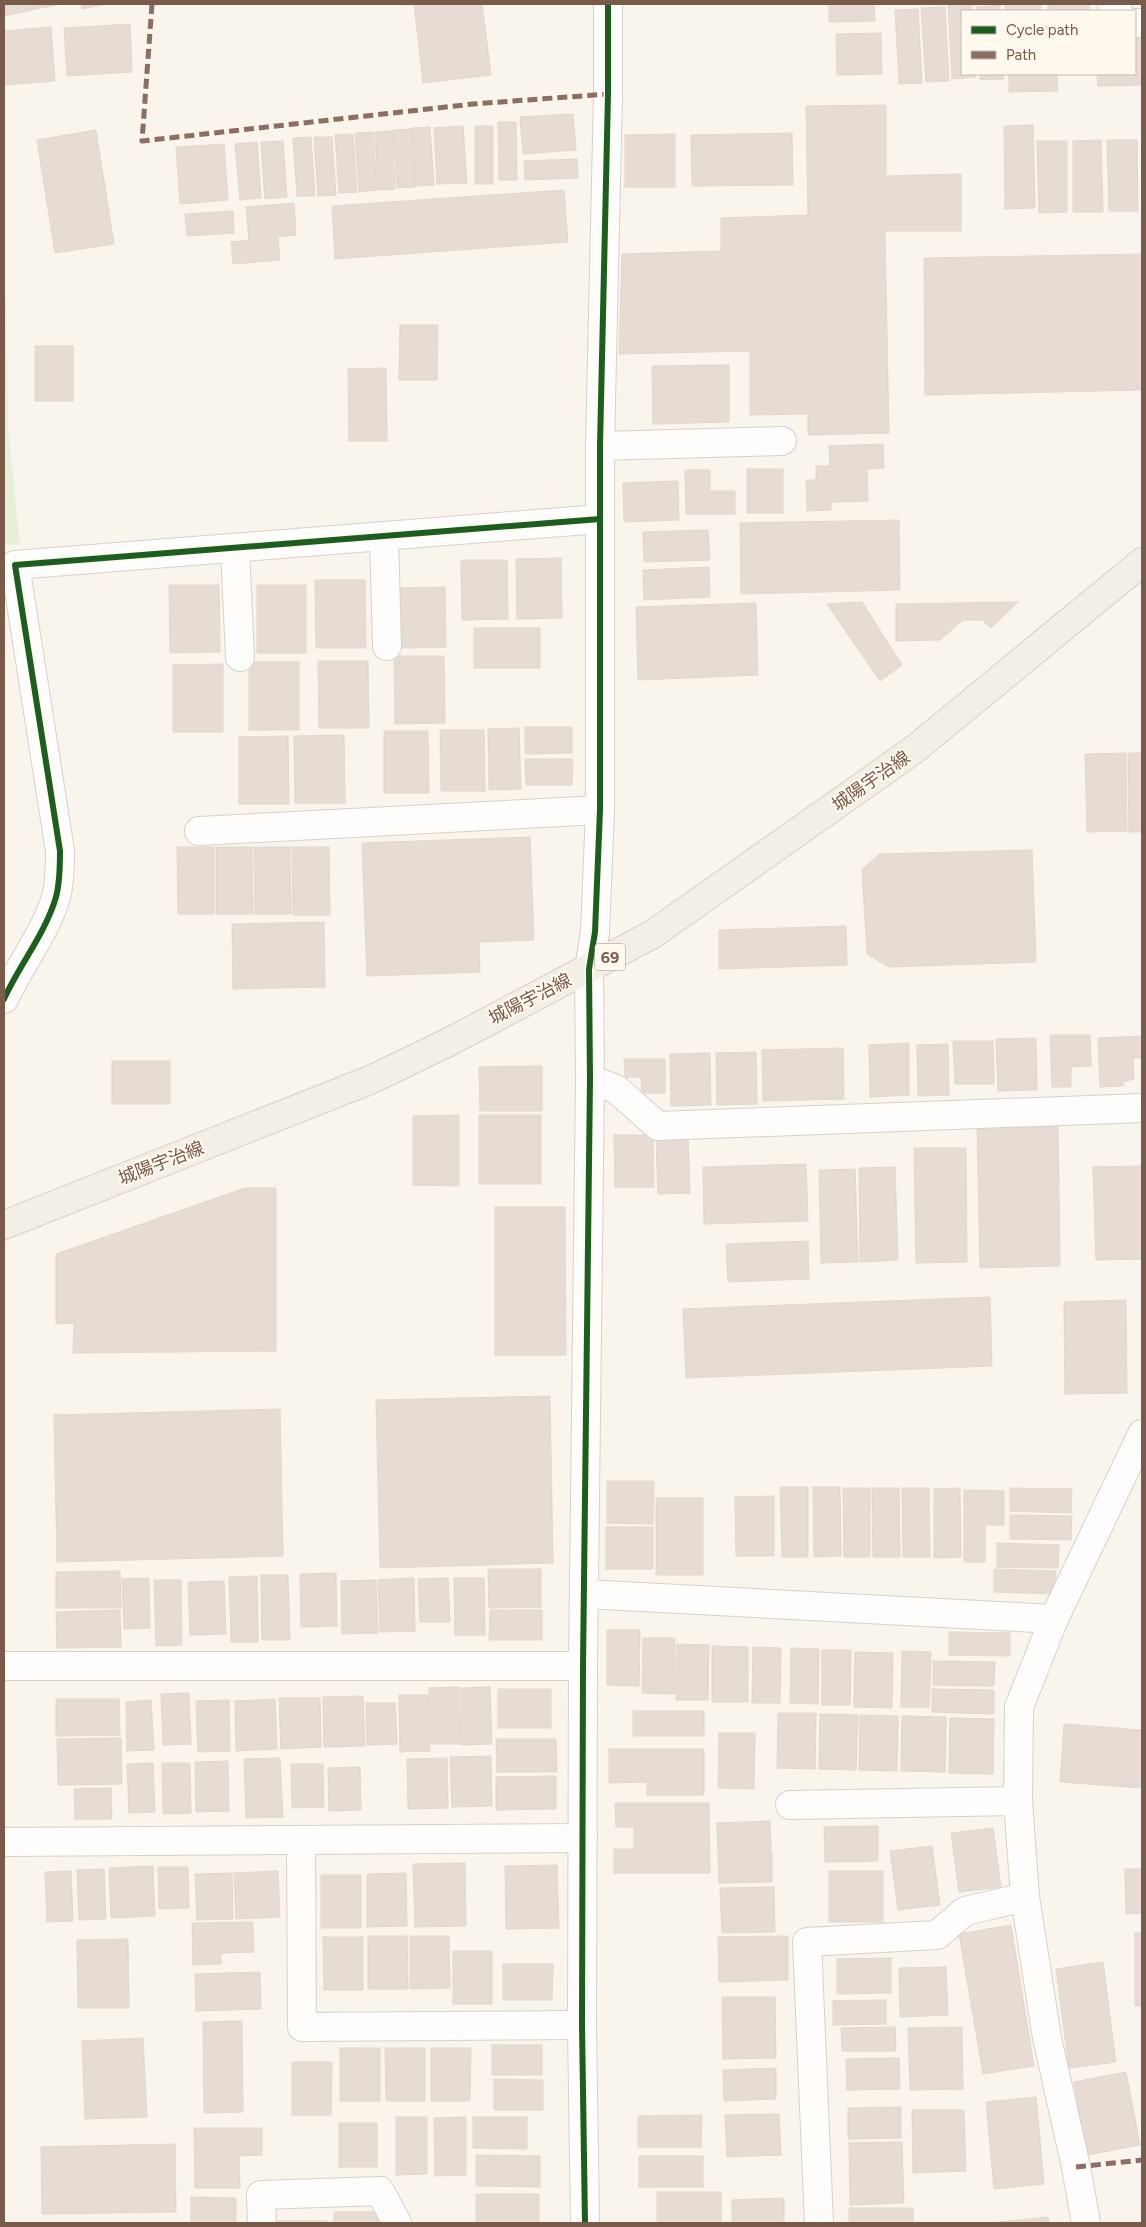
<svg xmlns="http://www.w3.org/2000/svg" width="1146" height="2227" viewBox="0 0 1146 2227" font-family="Figtree,'Noto Sans JP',sans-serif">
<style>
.green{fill:#e5f0d6}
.building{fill:#e6dcd3;stroke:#e2d7ce}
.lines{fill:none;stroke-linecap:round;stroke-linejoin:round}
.minor-casing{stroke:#d8d1ca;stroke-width:30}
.primary-casing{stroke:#dad0c9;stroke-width:30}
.minor{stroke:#fefdfc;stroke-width:28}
.primary{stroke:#f3eee6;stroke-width:28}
.quiet{stroke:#8d6e63;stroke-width:5;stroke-dasharray:10 5;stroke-linecap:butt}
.cycleway-casing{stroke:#fff9ef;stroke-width:9}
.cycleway{stroke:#1b5e20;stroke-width:6}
.labels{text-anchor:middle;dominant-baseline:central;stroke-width:4;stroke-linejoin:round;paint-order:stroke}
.shield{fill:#fff9ef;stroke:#a28a7b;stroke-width:1}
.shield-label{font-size:16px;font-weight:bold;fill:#7a5a49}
.street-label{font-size:18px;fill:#7a5a49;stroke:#fff9ef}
</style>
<rect width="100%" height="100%" fill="#f9f4ec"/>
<polygon class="green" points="4,293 6,300 8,427 20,545 4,544"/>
<g class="building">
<polygon points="4,4 60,4 4,16"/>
<polygon points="81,4 107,4 82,9"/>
<polygon points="414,4 482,4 491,75 423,83"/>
<polygon points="829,4 874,4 875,21 829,22"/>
<polygon points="948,4 972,4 972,11 962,11 962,74 975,74 976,77 952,79"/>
<rect x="1005" y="4" width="36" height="7"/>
<rect x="1048" y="4" width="41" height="7"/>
<polygon points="1000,5 1000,11 977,11 976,7"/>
<polygon points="945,7 949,81 926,82 921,8"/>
<polygon points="918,9 922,83 899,84 895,10"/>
<polygon points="130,24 132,72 67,76 64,28"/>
<polygon points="51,27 55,81 4,85 4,31"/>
<polygon points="881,33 882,74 837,75 836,34"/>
<polygon points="1135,38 1142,38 1142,85 1098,86 1097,74 1135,74"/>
<polygon points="980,74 1003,74 1004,79 980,80"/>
<polygon points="1009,74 1057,74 1058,91 1009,92"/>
<polygon points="886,105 886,176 961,174 961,231 885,231 889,433 808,435 808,414 750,415 750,351 619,354 622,254 721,251 721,218 808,215 806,106"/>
<polygon points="573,114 576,150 523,154 520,117"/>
<polygon points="498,122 516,122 517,180 499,180"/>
<polygon points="1033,125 1035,208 1005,209 1004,126"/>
<polygon points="463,126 467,183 437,184 434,128"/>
<rect x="475" y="126" width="18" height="58"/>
<polygon points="430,127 434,185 416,186 412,128"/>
<polygon points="412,129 415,187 397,188 393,130"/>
<polygon points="96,130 114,244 55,253 37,140"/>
<polygon points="392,131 395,189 378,190 375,132"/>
<polygon points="373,132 377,190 359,192 355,133"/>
<polygon points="792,133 793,185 692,186 691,135"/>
<polygon points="353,134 357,192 339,193 335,135"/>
<polygon points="675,134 675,187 625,187 625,135"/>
<polygon points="311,137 315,196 297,196 293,138"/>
<polygon points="314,137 332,137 336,195 318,196"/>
<polygon points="1101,140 1103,212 1073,212 1073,141"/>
<polygon points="1107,140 1137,140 1138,211 1109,211"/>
<polygon points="283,141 287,197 265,199 261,142"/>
<polygon points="1037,141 1067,141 1067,212 1039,213"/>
<polygon points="257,142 261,198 240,200 235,144"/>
<polygon points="224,144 228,200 180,204 176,147"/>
<polygon points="577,159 578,178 525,180 524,161"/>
<polygon points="564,190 568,242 335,259 332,206"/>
<polygon points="294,203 296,235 278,237 280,260 233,264 231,242 249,240 246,207"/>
<polygon points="233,211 234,233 187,236 185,214"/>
<polygon points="1142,254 1142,390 925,395 924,258"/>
<polygon points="400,325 438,325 437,380 399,380"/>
<rect x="35" y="346" width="38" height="55"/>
<polygon points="729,365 729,422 653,424 652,366"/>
<polygon points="386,368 387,441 349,441 348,369"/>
<polygon points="883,444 884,468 867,469 868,501 831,502 831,510 807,511 806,480 816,480 816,466 830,466 829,446"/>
<rect x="747" y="469" width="36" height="44"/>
<polygon points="685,470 710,470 710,491 735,491 735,514 686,514"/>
<polygon points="678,481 679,520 624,522 623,483"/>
<polygon points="899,520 900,590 741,594 740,523"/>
<polygon points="708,530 710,560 644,562 643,532"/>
<polygon points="561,558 562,618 517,619 516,559"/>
<polygon points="461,560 507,560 508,619 462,620"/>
<polygon points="709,567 710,597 644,600 643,570"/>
<polygon points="315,580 365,580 366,648 316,648"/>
<polygon points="169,585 219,585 220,652 170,653"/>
<rect x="257" y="585" width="49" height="68"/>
<polygon points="445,587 446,647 401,648 400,588"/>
<polygon points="862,602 902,665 880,681 827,604"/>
<polygon points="1018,602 991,628 982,620 963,620 940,640 896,641 896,604"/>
<polygon points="756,603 758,675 638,680 636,607"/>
<rect x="474" y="628" width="66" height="40"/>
<polygon points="394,656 444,656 445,723 395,724"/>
<polygon points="318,661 368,661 369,728 319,728"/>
<rect x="249" y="662" width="50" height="68"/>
<polygon points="223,664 223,732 173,732 173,665"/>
<polygon points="525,727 572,727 572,753 525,754"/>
<polygon points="519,728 521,789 489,790 488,729"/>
<polygon points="440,730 484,730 485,791 441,791"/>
<polygon points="384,731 428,731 429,793 384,793"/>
<polygon points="344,735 345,803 295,803 294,736"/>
<polygon points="288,736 289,804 239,804 239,737"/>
<polygon points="1126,753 1127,831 1087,832 1085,754"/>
<polygon points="1128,753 1142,753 1142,832 1129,832"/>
<polygon points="525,759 573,759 572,785 526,785"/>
<polygon points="530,837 534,940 479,942 480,972 367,976 362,843"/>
<polygon points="177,847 214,847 214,914 178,914"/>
<polygon points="216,847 252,847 253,914 216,914"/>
<polygon points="254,847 290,847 291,914 255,914"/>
<polygon points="292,847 329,847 330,915 293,915"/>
<polygon points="1032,850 1036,962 889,967 867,954 862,869 880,854"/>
<polygon points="324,922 325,987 233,989 232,924"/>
<polygon points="846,926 847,965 719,969 719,930"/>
<polygon points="1050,1035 1090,1035 1091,1066 1071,1067 1071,1087 1052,1087"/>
<polygon points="1142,1036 1142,1058 1133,1058 1134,1079 1123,1082 1123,1086 1100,1087 1098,1038"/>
<polygon points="1036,1038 1037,1090 998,1091 996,1039"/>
<polygon points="953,1041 993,1041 994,1084 955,1084"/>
<polygon points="909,1043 909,1095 870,1097 869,1045"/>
<polygon points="948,1044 949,1095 918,1096 917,1045"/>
<polygon points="843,1048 844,1099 763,1101 762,1050"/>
<polygon points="756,1052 757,1104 717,1105 716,1053"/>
<polygon points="710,1053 711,1105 671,1106 670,1054"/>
<polygon points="624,1059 665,1059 665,1093 642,1093 641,1077 625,1077"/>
<rect x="112" y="1061" width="58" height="43"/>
<polygon points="542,1066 542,1111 480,1111 479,1067"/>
<polygon points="459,1115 459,1186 413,1185 413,1116"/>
<rect x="479" y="1115" width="62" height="69"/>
<polygon points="1058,1123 1060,1266 980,1268 977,1125"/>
<polygon points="614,1135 653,1135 654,1187 615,1187"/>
<polygon points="688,1136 690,1193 658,1194 656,1137"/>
<polygon points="914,1148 966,1148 967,1262 916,1263"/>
<polygon points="806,1164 808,1221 704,1224 703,1167"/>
<polygon points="1142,1166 1142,1259 1096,1260 1093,1167"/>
<polygon points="895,1167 898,1260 860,1262 859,1168"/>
<polygon points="855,1169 858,1262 821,1263 819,1170"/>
<polygon points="245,1188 276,1188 276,1351 73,1353 74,1323 56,1324 56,1254"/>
<polygon points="495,1207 565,1207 566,1355 495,1355"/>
<polygon points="808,1241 809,1279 728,1282 726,1244"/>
<polygon points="990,1297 992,1366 686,1378 683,1309"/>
<polygon points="1126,1300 1127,1393 1065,1394 1064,1302"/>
<polygon points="550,1396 553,1563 380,1568 376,1400"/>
<polygon points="280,1409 283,1556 57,1562 54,1415"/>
<polygon points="607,1481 654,1481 653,1524 607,1523"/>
<polygon points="780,1487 808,1487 808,1557 782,1557"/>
<polygon points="813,1487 840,1487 841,1556 814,1557"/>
<polygon points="843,1488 870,1488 870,1557 844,1557"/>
<polygon points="872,1488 899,1488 900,1557 873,1557"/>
<polygon points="902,1488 929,1488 930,1557 903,1557"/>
<polygon points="960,1488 961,1557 934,1558 934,1489"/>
<polygon points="1010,1488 1072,1489 1071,1513 1010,1511"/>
<polygon points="964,1490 1004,1491 1004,1525 985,1525 985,1562 964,1562"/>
<polygon points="774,1496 774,1556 736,1556 735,1497"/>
<rect x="656" y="1498" width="47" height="77"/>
<polygon points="1010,1515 1072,1516 1071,1540 1010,1539"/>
<rect x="606" y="1527" width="47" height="42"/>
<polygon points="997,1543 1059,1545 1058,1568 997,1567"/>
<polygon points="488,1569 541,1569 541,1607 489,1608"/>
<polygon points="994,1569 1056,1571 1055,1594 994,1592"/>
<polygon points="120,1571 121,1608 56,1608 56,1572"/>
<polygon points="336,1573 337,1626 301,1627 300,1574"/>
<polygon points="261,1575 288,1575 290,1640 262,1640"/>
<polygon points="257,1576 258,1642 231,1642 229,1577"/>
<polygon points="149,1578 150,1628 124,1629 122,1579"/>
<polygon points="414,1578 415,1631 380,1632 378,1580"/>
<polygon points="448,1578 450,1622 420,1622 418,1579"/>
<polygon points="454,1578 484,1578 485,1635 455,1635"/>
<polygon points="154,1580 181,1580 182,1645 156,1646"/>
<polygon points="376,1580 378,1633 342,1634 341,1581"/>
<polygon points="224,1581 226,1634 190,1635 188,1582"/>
<polygon points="120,1610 121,1647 57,1648 56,1612"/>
<polygon points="490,1610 542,1610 542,1640 489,1640"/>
<polygon points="607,1630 640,1630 639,1686 607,1685"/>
<polygon points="949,1632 1010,1633 1010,1656 949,1655"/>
<polygon points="643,1638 675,1638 675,1694 642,1693"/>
<polygon points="677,1644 709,1645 708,1700 676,1700"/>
<polygon points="712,1646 748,1647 748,1702 712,1702"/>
<polygon points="753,1647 781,1648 780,1703 752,1703"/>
<polygon points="791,1648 819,1649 818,1704 790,1703"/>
<polygon points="822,1650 851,1650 850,1705 822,1705"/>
<polygon points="902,1651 931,1652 929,1707 901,1707"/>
<polygon points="855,1652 893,1653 892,1708 854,1707"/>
<polygon points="933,1661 995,1662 994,1686 933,1685"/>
<polygon points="459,1687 461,1744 431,1744 429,1688"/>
<polygon points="490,1687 492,1744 462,1745 461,1688"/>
<rect x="498" y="1689" width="53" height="39"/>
<polygon points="932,1689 994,1690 994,1714 932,1712"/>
<polygon points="189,1693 191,1744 163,1745 161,1694"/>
<polygon points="399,1695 428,1695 430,1751 400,1752"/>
<polygon points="363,1696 365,1746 324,1747 323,1697"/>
<polygon points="279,1698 320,1698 321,1747 281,1749"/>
<polygon points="56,1699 119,1699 120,1735 56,1736"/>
<polygon points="275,1699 277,1749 236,1751 235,1701"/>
<polygon points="151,1700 154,1750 127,1751 126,1702"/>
<polygon points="229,1700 230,1751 198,1752 196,1701"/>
<polygon points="366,1703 395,1703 397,1744 367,1745"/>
<rect x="633" y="1711" width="71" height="25"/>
<polygon points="778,1713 816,1713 815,1769 777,1768"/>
<polygon points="820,1714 858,1715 856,1770 819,1769"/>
<polygon points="860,1715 898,1716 897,1771 859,1770"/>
<polygon points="902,1716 946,1717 945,1772 901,1771"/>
<polygon points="950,1718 994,1719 993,1774 949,1773"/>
<polygon points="1064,1724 1142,1730 1142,1788 1060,1782"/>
<polygon points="719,1733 755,1733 754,1789 718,1788"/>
<polygon points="121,1738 122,1784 58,1785 57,1739"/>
<polygon points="496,1739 556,1739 557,1772 497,1772"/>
<polygon points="609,1749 704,1749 704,1795 647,1795 647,1782 609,1783"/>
<polygon points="491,1756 492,1806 452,1807 450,1757"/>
<polygon points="280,1758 283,1817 246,1818 244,1759"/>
<polygon points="447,1758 448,1808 408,1809 407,1759"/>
<polygon points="228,1761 229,1811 196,1812 195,1762"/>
<polygon points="153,1763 155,1812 129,1813 127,1764"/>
<polygon points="162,1763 190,1763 191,1813 163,1814"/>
<polygon points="291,1764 323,1764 324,1807 292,1808"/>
<polygon points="360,1767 361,1810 329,1811 328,1768"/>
<polygon points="556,1776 556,1809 496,1810 496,1777"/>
<polygon points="111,1788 112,1819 75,1819 74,1789"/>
<polygon points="615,1803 709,1803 710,1873 614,1873 614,1849 634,1849 634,1827 616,1827"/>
<polygon points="770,1821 771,1851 718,1853 717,1823"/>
<polygon points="878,1826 878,1861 825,1862 824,1827"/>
<polygon points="993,1828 1001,1887 959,1892 951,1833"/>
<polygon points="932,1846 940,1905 898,1910 890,1851"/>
<polygon points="772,1852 772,1882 719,1883 718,1854"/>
<polygon points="465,1863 466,1926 415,1927 413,1864"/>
<polygon points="557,1865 559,1928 506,1929 505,1866"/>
<polygon points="153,1866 155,1916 111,1918 109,1868"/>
<polygon points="158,1867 188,1867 189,1908 159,1909"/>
<polygon points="104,1869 106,1919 79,1920 77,1870"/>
<polygon points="1125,1869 1142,1869 1142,1913 1126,1914"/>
<polygon points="71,1871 73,1921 47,1922 45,1872"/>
<polygon points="278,1871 280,1917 236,1919 234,1873"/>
<rect x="829" y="1871" width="54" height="51"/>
<polygon points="232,1873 233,1919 197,1920 195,1874"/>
<polygon points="406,1873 407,1926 367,1927 367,1874"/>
<rect x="321" y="1875" width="40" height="53"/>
<polygon points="774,1887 775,1932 722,1933 720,1888"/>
<polygon points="253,1922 254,1952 221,1953 221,1964 193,1965 192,1923"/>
<polygon points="1011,1925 1034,2066 983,2074 959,1934"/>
<rect x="1135" y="1933" width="7" height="73"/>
<polygon points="368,1936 407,1936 408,1989 368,1989"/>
<polygon points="410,1936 449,1936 450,1988 410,1989"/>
<polygon points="788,1936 788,1980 719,1982 718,1937"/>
<polygon points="323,1937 363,1937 363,1990 324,1990"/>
<polygon points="128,1939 129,2008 78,2008 77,1940"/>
<rect x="453" y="1951" width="39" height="53"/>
<polygon points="891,1958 891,1993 837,1994 837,1959"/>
<polygon points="1103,1962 1116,2062 1069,2068 1056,1969"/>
<polygon points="503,1964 553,1964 552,2000 503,2000"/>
<polygon points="946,1967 948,2015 900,2017 899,1968"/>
<polygon points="260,1972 261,2009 196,2011 195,1974"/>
<polygon points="722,1997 775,1997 776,2058 723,2059"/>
<polygon points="886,2000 886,2024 833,2025 833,2001"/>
<polygon points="242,2021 243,2112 204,2113 203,2022"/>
<polygon points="895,2027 896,2051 842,2051 841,2028"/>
<polygon points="962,2027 963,2089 910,2090 908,2028"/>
<polygon points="143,2038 147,2117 85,2119 82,2041"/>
<rect x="492" y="2045" width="50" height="30"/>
<rect x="340" y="2048" width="40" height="53"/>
<polygon points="385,2048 425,2048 425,2101 386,2101"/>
<polygon points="431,2048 471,2048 470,2101 431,2101"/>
<polygon points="899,2058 900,2089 847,2090 846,2059"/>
<polygon points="292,2062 332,2062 331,2115 292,2115"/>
<polygon points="776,2068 776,2099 724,2101 723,2070"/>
<polygon points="1126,2072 1140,2145 1087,2155 1074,2082"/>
<polygon points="494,2079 543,2080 543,2110 494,2110"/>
<polygon points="1036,2097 1044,2184 994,2189 986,2102"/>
<polygon points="901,2107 901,2138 848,2139 848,2108"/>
<polygon points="912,2110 964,2110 966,2171 913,2173"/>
<polygon points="779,2114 781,2155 727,2157 725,2115"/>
<polygon points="702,2115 701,2147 638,2147 638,2116"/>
<polygon points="396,2117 427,2117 427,2174 396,2175"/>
<polygon points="466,2117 466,2175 435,2176 434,2118"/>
<polygon points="473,2117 527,2117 527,2149 473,2148"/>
<rect x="339" y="2123" width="38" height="44"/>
<polygon points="194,2128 262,2128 262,2155 239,2156 240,2188 195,2188"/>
<polygon points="902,2142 904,2203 850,2205 849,2143"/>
<polygon points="175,2144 176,2212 42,2214 41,2147"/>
<polygon points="476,2155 540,2156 540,2187 476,2186"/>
<rect x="639" y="2156" width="64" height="31"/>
<rect x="657" y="2192" width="64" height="31"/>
<rect x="476" y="2194" width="63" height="29"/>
<polygon points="191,2197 236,2198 236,2223 191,2223"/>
<polygon points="784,2198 784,2223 732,2223 732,2200"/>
<rect x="849" y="2208" width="64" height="15"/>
<rect x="334" y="2212" width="49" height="11"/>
<polygon points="1048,2217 1049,2223 998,2223 998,2222"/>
<rect x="277" y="2221" width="50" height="2"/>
</g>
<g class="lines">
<defs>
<g id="minor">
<polyline points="1112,4 1118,11"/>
<polyline points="1135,23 1142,23"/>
<polyline points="600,446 782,441"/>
<polyline points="384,536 387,646"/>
<polyline points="235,549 240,657"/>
<polyline points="199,831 600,810"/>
<path d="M4,999C19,966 46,932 56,897C60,882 60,866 60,851L15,565L600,519"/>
<polyline points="590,1079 616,1089 658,1126 1142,1108"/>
<polyline points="585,1594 1054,1619"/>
<polyline points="4,1666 583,1666"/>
<polyline points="790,1805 1018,1801"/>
<polyline points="301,1840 302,2027 582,2025"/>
<polyline points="4,1842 583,1838"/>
<polyline points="262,2223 261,2195 380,2191 397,2223"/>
<polyline points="585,2223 582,2025 583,1666 590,1079 589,969 595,932 600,810 600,446 608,94 608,4"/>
<polyline points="819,2223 807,1942 937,1935 965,1911 1025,1897"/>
<polyline points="1086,2223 1076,2167 1047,2038 1025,1897 1018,1801 1019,1707 1054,1619 1142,1434"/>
</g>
<polyline id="primary" points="4,1225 370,1080 447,1043 653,934 915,749 1142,562"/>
</defs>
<use href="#minor" class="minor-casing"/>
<use href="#primary" class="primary-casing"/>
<use href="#minor" class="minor"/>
<use href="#primary" class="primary"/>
<g class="quiet">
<polyline points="152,4 142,141 473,104 608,94"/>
<polyline points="1076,2167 1142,2160"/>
</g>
<defs>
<g id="cycleway">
<path d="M4,999C19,966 46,932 56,897C60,882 60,866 60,851L15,565L600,519"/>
<polyline points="585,2223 582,2025 583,1666 590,1079 589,969 595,932 600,810 600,446 608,94 608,4"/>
</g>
</defs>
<use href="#cycleway" class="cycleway-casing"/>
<use href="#cycleway" class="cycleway"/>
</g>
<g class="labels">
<rect class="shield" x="595" y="943.5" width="30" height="27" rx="4"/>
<g class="shield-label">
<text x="610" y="957">69</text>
</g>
<g class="street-label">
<text transform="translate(871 781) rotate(-35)">城陽宇治線</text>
<text transform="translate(530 999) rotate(-27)">城陽宇治線</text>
<text transform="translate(161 1163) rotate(-21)">城陽宇治線</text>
</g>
</g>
<rect width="1146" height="2227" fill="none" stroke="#7a5a49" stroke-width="10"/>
<rect x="961" y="10" width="175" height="65" fill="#fff9ef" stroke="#cab9ad"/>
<rect x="971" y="26" width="25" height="8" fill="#1b5e20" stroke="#cab9ad"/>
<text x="1006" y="35" font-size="15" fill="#7a5a49">Cycle path</text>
<rect x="971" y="51" width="25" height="8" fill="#8d6e63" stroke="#cab9ad"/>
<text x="1006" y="60" font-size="15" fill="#7a5a49">Path</text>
</svg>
